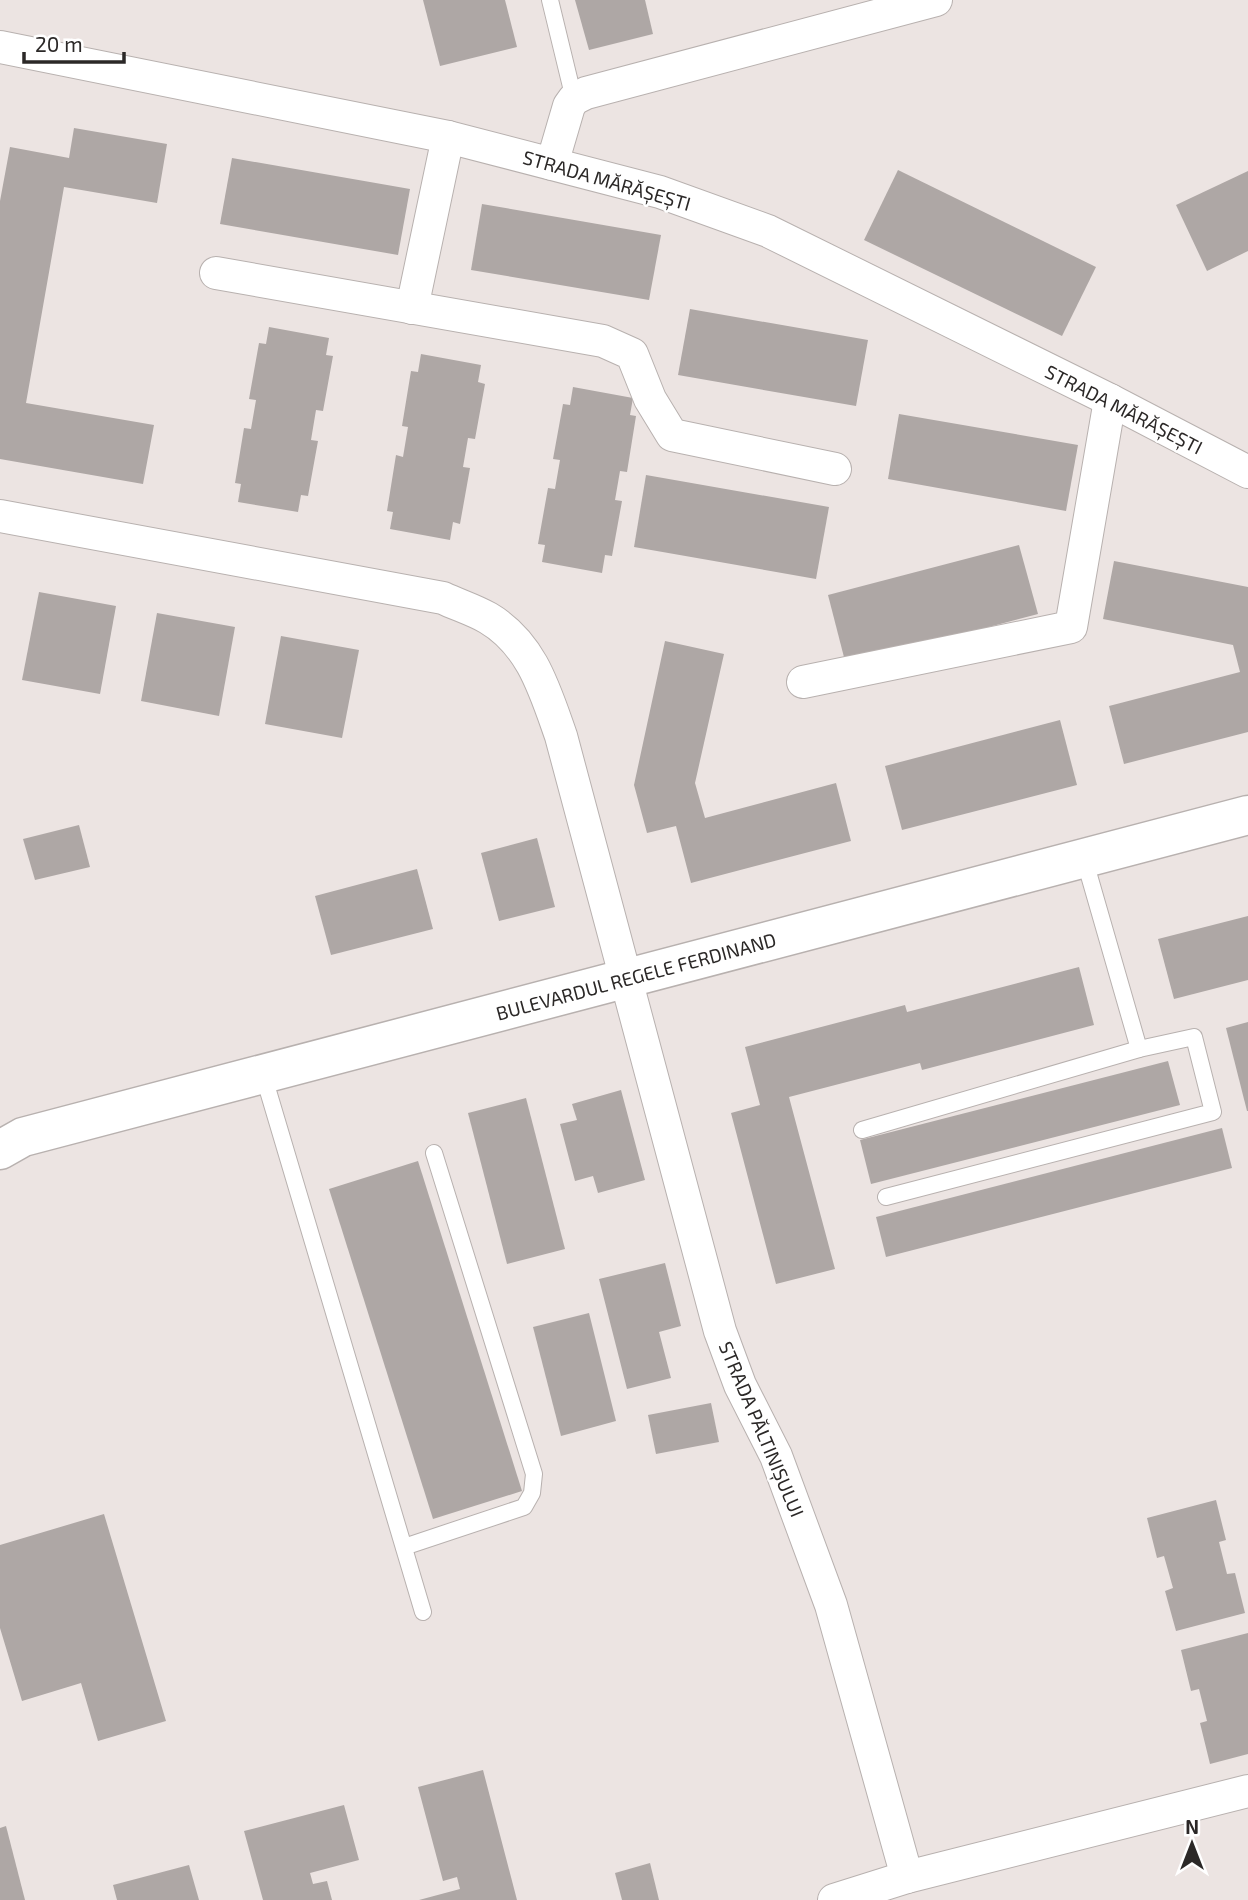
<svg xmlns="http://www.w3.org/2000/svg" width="1248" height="1900" viewBox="0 0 1248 1900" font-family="'Exo 2',sans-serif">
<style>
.building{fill:#aea7a5}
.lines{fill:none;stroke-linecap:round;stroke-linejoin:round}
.service-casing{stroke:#b8b1af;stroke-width:18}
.minor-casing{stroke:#b8b1af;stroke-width:34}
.primary-casing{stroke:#b8b1af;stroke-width:41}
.service{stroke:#fff;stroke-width:16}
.minor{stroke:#fff;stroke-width:32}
.primary{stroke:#fff;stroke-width:38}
.labels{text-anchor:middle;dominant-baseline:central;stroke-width:5;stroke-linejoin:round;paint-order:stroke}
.street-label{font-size:19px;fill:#2b2827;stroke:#fff}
</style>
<rect width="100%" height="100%" fill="#ece4e2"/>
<g class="building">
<polygon points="423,0 505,0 517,47 440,66"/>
<polygon points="575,0 645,0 653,34 589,50"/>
<polygon points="74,128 167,144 157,203 64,187 26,403 154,425 143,484 0,459 0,201 10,147 69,158"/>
<polygon points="232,158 410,189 398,255 220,224"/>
<polygon points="898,170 1096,267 1062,336 864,240"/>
<polygon points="1248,171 1248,251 1207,271 1176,205"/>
<polygon points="482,204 661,235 649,300 471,270"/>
<polygon points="690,309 868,340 856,406 678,375"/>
<polygon points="269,327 329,338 326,355 333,356 323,411 316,410 311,440 318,441 308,496 301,495 298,512 238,502 241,484 235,483 244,428 251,429 256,400 249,399 259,343 266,344"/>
<polygon points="421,354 481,365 478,382 485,384 475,439 468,438 463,467 470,468 460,524 453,522 450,540 390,529 393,512 387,511 396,455 403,457 408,427 402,426 411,371 418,372"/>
<polygon points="573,387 633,398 630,415 636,416 627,472 620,471 615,500 622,501 612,556 605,555 602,573 542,562 545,545 538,544 548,488 555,489 560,460 553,459 563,404 570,405"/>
<polygon points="899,414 1078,445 1066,511 888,479"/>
<polygon points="646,475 829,507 816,579 634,547"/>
<polygon points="1019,545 1038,614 846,665 828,595"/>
<polygon points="1114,561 1248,587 1248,732 1124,764 1109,706 1240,672 1233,645 1103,619"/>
<polygon points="39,592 116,606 100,694 22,680"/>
<polygon points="157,613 235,627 219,716 141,701"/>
<polygon points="281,636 359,650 342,738 265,724"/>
<polygon points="665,641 724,654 695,783 705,818 836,783 851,841 691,883 676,826 647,833 634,785"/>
<polygon points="1060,720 1077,785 902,830 885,766"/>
<polygon points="79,825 90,867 35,880 23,839"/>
<polygon points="537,838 555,907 499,921 481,853"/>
<polygon points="417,869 433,929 331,955 315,896"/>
<polygon points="1248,916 1248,980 1174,999 1158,939"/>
<polygon points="1079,967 1094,1025 922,1070 920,1063 789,1097 835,1269 776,1284 731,1113 760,1105 745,1047 905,1005 907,1012"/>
<polygon points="1248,1022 1248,1111 1247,1111 1226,1028"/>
<polygon points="1168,1061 1180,1105 871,1184 860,1140"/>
<polygon points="621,1090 645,1180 598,1193 593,1176 575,1181 560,1124 577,1120 572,1104"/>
<polygon points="526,1098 565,1249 507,1264 468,1113"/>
<polygon points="1222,1128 1232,1168 886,1257 876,1217"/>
<polygon points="418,1161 522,1491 433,1519 329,1189"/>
<polygon points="665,1263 681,1326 659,1332 671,1378 627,1389 599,1279"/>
<polygon points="589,1313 616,1421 561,1436 533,1327"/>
<polygon points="711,1403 719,1442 656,1454 648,1415"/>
<polygon points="1216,1500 1226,1540 1219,1542 1227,1574 1235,1573 1245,1613 1176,1631 1165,1591 1173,1588 1164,1556 1157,1558 1147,1518"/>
<polygon points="104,1514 166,1721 98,1741 81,1683 22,1701 0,1628 0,1545"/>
<polygon points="1248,1633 1248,1754 1210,1764 1200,1723 1207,1721 1199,1689 1191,1691 1181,1650"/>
<polygon points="483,1770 517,1900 419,1900 460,1889 457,1877 443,1881 418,1787"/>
<polygon points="344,1805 359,1860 310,1873 313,1884 327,1881 332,1900 263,1900 244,1831"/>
<polygon points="6,1826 25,1900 0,1900 0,1828"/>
<polygon points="650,1863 659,1900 622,1900 615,1873"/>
<polygon points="189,1865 199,1900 117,1900 113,1885"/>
</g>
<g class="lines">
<defs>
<g id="service">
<polyline points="550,0 574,99"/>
<polyline points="263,1074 423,1612"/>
<polyline points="862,1130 1139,1049"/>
<polyline points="886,1197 1213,1112 1194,1037 1139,1049 1084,858"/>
<polyline points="404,1547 524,1507 532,1493 534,1474 434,1153"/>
</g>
<g id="minor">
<polyline points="0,47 448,137 660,192 768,231 1110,400 1248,472"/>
<polyline points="552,164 569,106 574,99 586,93 936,0"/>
<polyline points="216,273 603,341 632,354 650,399 672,435 835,469"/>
<polyline points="412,308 448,137"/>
<path d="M0,516L443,598C458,605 474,610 488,618C532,644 545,691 561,736L720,1331L740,1385L776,1456L831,1605L907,1877"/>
<polyline points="803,682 1071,627 1110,400"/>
<polyline points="834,1900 907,1877 1248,1791"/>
</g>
<polyline id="primary" points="0,1150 23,1137 1248,815"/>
</defs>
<use href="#service" class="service-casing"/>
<use href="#minor" class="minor-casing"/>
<use href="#primary" class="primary-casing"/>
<use href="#service" class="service"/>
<use href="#minor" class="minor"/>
<use href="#primary" class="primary"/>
</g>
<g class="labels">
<g class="street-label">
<text transform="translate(607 180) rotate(16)">STRADA MĂRĂȘEȘTI</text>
<text transform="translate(1124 409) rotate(27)">STRADA MĂRĂȘEȘTI</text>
<text transform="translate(636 976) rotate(-15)">BULEVARDUL REGELE FERDINAND</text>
<text transform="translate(762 1429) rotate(67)">STRADA PĂLTINIȘULUI</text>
</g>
</g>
<g transform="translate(1192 1844)" stroke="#ffffff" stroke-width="5" paint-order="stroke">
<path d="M0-5L12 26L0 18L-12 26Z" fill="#2b2827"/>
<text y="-10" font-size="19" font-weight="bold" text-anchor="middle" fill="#2b2827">N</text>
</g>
<path d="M24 52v10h100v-10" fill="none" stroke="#2b2827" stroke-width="3.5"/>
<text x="35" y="52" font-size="21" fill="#2b2827" stroke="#ffffff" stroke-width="5" paint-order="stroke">20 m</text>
</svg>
